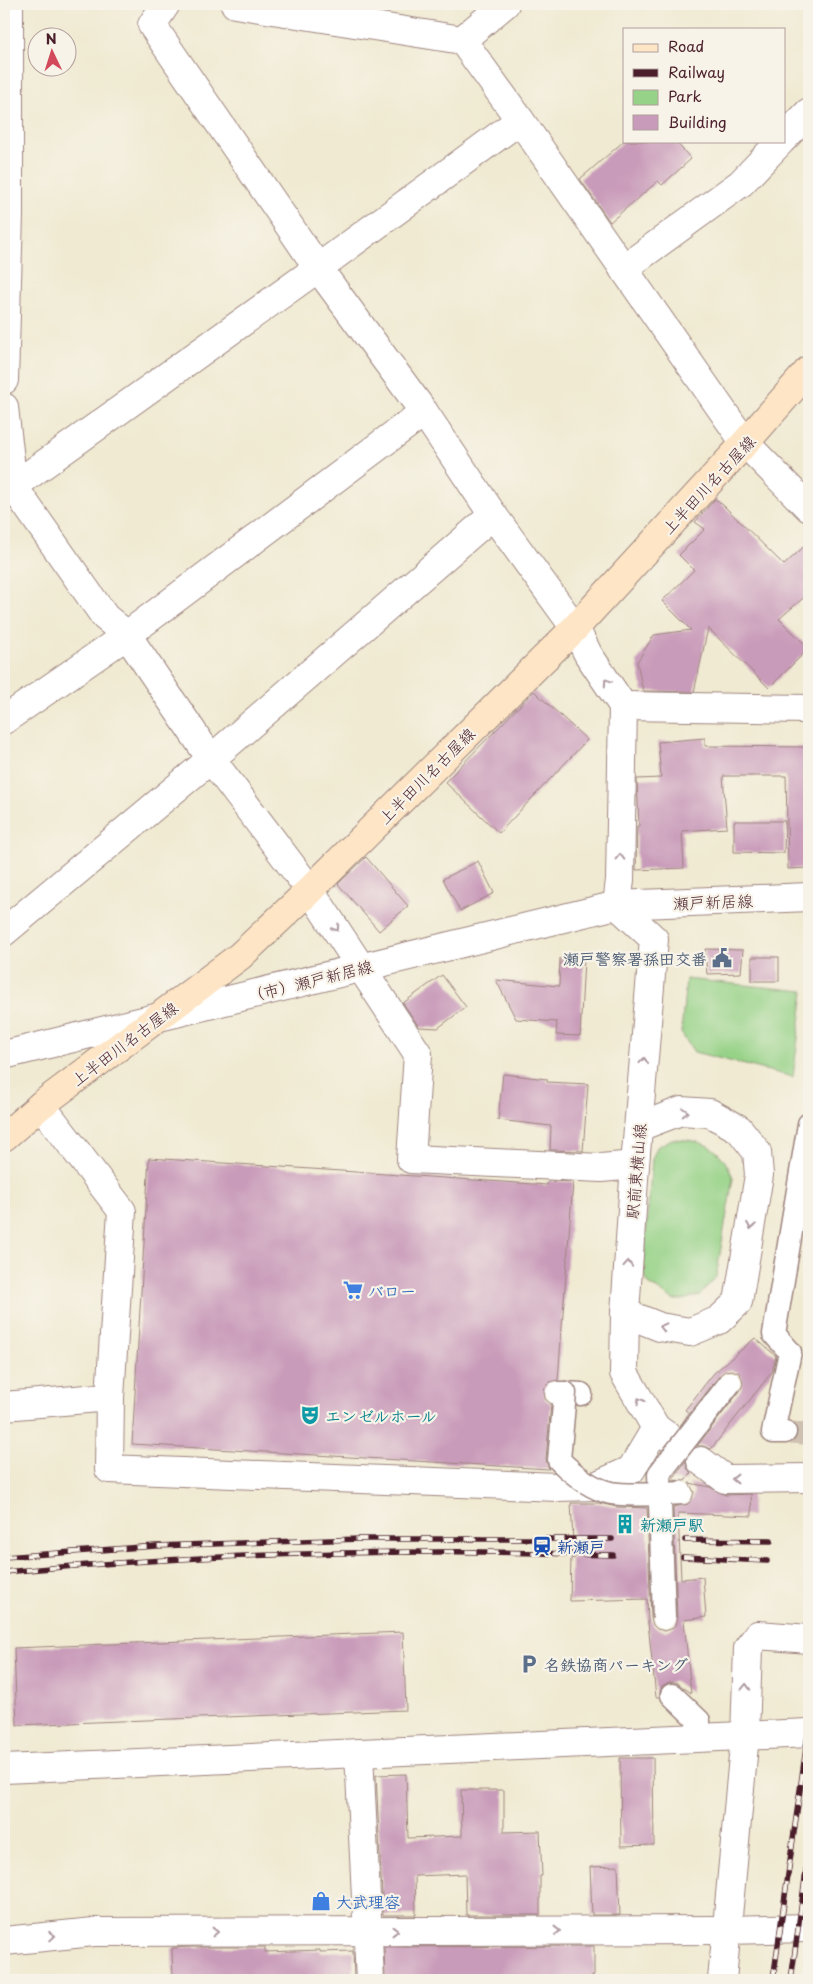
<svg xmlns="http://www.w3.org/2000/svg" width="813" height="1984" viewBox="0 0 813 1984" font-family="'Playpen Sans','Klee One',sans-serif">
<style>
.green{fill:#96d287;stroke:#707859}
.building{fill:#c99bba}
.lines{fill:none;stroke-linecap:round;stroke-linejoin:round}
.pedestrian-tunnel{stroke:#cfc1b1;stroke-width:22;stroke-dasharray:22 11;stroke-linecap:butt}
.pedestrian-casing{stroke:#9d847e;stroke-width:25}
.minor-casing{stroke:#9d847e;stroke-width:30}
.tertiary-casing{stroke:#9d847e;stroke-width:30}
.secondary-casing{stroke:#9d847e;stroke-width:30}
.pedestrian{stroke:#fff;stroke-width:22}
.minor{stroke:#fff;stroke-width:28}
.tertiary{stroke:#fff;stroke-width:28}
.secondary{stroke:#fde5c5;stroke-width:28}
.rail-casing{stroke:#4a1f2b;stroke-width:5.5}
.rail{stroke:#f7f3e8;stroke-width:4;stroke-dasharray:11;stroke-linecap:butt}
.pedestrian-bridge-casing{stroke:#9d847e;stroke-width:25;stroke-linecap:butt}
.pedestrian-bridge{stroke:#fff;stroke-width:22}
.oneway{stroke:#ae9aa0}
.labels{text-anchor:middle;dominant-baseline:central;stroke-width:4.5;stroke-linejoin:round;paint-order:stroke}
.street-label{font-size:16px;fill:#4a1f2b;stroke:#f7f3e8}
.service-label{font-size:16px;font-weight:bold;fill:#4e5e75;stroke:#f7f3e8;text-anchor:end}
.shop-label{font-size:16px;font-weight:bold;fill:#366cbe;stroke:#f7f3e8;text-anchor:start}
.culture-label{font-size:16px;font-weight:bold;fill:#0d838f;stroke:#f7f3e8;text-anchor:start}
.transit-label{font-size:16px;font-weight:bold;fill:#164399;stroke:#f7f3e8;text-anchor:start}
</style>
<rect width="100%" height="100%" fill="#f7f3e8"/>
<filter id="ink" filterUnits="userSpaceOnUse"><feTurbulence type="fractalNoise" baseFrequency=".02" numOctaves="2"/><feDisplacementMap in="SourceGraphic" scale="10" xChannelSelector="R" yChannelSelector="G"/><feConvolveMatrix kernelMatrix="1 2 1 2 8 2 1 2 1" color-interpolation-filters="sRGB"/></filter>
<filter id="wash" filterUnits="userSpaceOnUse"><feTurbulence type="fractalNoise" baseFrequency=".0096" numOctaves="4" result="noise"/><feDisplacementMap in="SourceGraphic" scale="20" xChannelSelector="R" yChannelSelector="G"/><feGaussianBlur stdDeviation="1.12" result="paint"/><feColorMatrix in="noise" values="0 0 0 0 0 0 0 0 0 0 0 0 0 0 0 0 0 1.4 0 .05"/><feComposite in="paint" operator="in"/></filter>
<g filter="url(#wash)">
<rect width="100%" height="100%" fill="#f0ead2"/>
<g class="green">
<polygon points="686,979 804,991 793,1077 694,1052 681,1033"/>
<path d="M672,1139C704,1140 721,1146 733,1178L716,1277L707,1287L700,1295L682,1300H673L649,1284L643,1272L652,1159L657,1147Z"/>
</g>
<g id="blocks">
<g class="building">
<polygon points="624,141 675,141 691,159 662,185 658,181 610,222 580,179"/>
<polygon points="715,499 723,505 784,565 809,542 809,593 779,619 809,648 769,688 708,628 694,692 643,691 637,662 654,635 691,630 662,601 694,570 679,555 705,529 695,522"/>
<polygon points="534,691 587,740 499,833 445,782"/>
<polygon points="705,738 705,746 809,747 809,868 788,869 786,776 723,776 727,828 682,831 684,868 636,870 637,826 639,826 637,779 661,778 658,742"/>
<polygon points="734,821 785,821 784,853 734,852"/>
<polygon points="366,857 408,906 379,931 338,884"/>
<polygon points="478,861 494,893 460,911 443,879"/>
<polygon points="705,949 743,950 741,973 707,974"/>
<rect x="752" y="957" width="27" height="24"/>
<polygon points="560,958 584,959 580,1036 556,1035 557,1022 516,1019 496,980 559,986"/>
<polygon points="442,975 466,1007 438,1028 419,1027 403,1003"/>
<polygon points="503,1074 547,1079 547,1082 588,1084 583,1151 550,1150 551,1126 498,1120"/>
<polygon points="149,1158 547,1185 548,1181 573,1182 558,1380 550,1382 545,1387 544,1393 545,1399 551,1404 546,1459 549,1469 132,1444"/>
<polygon points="755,1338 776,1356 772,1372 711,1449 703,1446 697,1446 740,1391 743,1384 742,1378 738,1372 731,1370 725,1371 720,1375 680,1426 689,1413 685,1410 714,1373"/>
<polygon points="686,1461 687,1468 691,1473 685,1481 672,1480"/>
<polygon points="689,1483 710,1487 725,1495 751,1494 752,1516 678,1513 681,1579 703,1577 706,1617 684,1620 691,1693 676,1682 669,1682 662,1686 659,1697 656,1697 648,1623 647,1599 570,1601 571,1558 574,1559 571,1503 599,1503 617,1507 647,1508 651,1618 653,1625 657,1629 665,1631 671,1629 675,1625 677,1618 673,1507 688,1504 692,1499 694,1492"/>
<polygon points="403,1632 406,1710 17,1725 14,1648"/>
<polygon points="620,1758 653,1758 654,1845 621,1846"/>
<polygon points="406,1774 408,1838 462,1836 461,1790 504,1790 504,1832 540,1831 542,1876 540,1876 540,1915 466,1915 465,1874 415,1876 416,1915 383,1915 376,1775"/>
<polygon points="618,1866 620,1915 592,1915 590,1867"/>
<polygon points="594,1946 594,1976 592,1976 592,1980 385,1980 384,1947"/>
<polygon points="192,1947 265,1947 265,1952 320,1950 320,1952 353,1951 354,1980 173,1980 172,1948"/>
</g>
</g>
</g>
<g filter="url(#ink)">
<use href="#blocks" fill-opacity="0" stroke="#9d847e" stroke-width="1"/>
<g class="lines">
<polyline class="pedestrian-tunnel" points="785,1432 809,1434"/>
<defs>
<g id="pedestrian">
<polyline points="565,1393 581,1394"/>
<polyline points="785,1432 773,1432 790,1352 774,1334 809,1124"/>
<polyline points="672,1695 699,1721 699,1738"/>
</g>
<g id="minor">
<polyline points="166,4 152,25 318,268 424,412 493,515 575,628 588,654 623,706 620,880 617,905"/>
<polyline points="235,4 462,40 520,120 745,443 809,508"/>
<polyline points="462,40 505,4"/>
<polyline points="784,138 809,112"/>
<polyline points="623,269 741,183 781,141"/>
<polyline points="4,493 318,268 520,120"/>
<polyline points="623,706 809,709"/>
<polyline points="4,720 127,635 424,412"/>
<polyline points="310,890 418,1054 411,1159 601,1168 635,1165"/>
<polyline points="4,932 211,759 493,515"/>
<polyline points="41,1105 122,1211 110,1397 109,1469 557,1487 595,1486 631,1470 656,1428"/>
<polyline points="625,1313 660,1327 690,1332 719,1320 738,1302 759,1175 757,1152 739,1129 710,1113 681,1111 639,1127"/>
<polyline points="4,1406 110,1397"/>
<polyline points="359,1753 370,1980"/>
<polyline points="4,1769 809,1733"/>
<polyline points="4,1941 94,1932 725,1930 809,1928"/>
<polyline points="722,1980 745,1735 748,1648 758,1635 809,1639"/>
</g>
<g id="tertiary">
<polyline points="4,380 9,215 9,4"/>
<polyline points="4,407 13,486 105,617 127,635 211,759 310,890"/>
<polyline points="617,905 654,939 635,1165 625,1313 624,1373 656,1428 670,1438"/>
<polyline points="4,1055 617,905 809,897"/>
<polyline points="701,1461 725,1479 809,1478"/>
</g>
<polyline id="secondary" points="4,1137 41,1105 240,956 310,890 575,628 745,443 809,370"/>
</defs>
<use href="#pedestrian" class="pedestrian-casing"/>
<use href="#minor" class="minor-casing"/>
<use href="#tertiary" class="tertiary-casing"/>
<use href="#secondary" class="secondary-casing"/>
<use href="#pedestrian" class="pedestrian"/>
<use href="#minor" class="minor"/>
<use href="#tertiary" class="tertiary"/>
<use href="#secondary" class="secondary"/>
<defs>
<g id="rail">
<polyline points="685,1540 771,1541"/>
<polyline points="4,1557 156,1546 360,1539 612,1539"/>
<polyline points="683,1557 767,1561"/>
<path d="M4,1572C147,1559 291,1552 435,1552C494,1551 553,1554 613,1555"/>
<polyline points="773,1980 809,1727"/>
<polyline points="791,1980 809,1850"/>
</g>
</defs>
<use href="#rail" class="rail-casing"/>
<use href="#rail" class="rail"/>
<defs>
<g id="pedestrian-bridge">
<path d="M557,1393H565L559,1460C572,1473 592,1489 611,1493C628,1496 662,1494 681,1493"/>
<polyline points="664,1618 659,1474 730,1383"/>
</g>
</defs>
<use href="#pedestrian-bridge" class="pedestrian-bridge-casing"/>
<use href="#pedestrian-bridge" class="pedestrian-bridge"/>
</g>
<defs><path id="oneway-chevron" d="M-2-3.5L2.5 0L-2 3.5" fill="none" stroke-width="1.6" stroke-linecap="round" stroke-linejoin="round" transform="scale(1.25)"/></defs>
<g class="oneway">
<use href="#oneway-chevron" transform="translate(607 682) rotate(-124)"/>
<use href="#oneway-chevron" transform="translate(620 857) rotate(-89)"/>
<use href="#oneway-chevron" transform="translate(336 928) rotate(57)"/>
<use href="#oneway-chevron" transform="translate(644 1061) rotate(-85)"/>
<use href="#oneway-chevron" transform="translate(685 1112) rotate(-3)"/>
<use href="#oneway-chevron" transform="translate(751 1226) rotate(99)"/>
<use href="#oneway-chevron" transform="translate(628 1264) rotate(-86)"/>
<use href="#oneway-chevron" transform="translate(663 1327) rotate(-166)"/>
<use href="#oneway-chevron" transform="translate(640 1401) rotate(-120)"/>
<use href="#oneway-chevron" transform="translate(735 1479) rotate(180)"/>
<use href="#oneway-chevron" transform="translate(746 1687) rotate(-88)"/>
<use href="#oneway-chevron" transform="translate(395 1931)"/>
<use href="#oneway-chevron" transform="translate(557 1931)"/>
<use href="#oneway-chevron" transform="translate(215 1932)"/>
<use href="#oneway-chevron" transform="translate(52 1936) rotate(-6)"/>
</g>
</g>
<defs>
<symbol id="civic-bare" viewBox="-9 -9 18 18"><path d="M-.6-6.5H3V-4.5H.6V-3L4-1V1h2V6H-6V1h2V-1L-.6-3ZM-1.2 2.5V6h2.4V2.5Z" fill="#5c6f8a" stroke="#f7f3e8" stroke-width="2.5" paint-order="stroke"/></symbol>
<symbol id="supermarket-bare" viewBox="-9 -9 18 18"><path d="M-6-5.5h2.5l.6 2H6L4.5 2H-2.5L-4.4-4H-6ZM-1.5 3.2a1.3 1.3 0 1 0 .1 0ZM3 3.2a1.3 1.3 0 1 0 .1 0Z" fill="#3f7fe0" stroke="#f7f3e8" stroke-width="2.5" paint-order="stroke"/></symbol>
<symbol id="theatre-bare" viewBox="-9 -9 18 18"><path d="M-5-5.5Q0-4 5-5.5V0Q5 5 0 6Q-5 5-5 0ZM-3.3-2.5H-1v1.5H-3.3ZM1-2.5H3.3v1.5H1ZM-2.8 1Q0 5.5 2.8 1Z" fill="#0f9aa8" stroke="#f7f3e8" stroke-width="2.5" paint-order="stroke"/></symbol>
<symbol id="building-bare" viewBox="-9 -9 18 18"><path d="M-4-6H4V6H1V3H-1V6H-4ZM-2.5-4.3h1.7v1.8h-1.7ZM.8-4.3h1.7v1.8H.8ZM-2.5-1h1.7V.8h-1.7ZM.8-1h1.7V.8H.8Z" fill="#0f9aa8" stroke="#f7f3e8" stroke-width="2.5" paint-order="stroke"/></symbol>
<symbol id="station-bare" viewBox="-9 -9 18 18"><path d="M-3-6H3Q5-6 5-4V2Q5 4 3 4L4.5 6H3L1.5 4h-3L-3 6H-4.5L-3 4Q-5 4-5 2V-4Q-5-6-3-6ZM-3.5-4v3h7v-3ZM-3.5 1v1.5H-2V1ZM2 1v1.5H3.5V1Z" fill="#1a4fb4" stroke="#f7f3e8" stroke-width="2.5" paint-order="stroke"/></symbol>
<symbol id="parking-bare" viewBox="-9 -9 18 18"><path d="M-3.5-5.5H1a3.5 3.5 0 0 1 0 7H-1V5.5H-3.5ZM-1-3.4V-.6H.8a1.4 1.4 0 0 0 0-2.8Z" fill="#5c6f8a" stroke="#f7f3e8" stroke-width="2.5" paint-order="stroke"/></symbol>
<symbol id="shop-bare" viewBox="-9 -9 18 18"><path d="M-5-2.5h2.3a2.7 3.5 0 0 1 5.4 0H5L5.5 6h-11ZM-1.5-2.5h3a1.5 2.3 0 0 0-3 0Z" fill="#3f7fe0" stroke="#f7f3e8" stroke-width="2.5" paint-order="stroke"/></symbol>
</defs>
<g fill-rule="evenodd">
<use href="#civic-bare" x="708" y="944" width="28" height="28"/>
<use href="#supermarket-bare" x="339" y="1276" width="28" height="28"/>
<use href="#theatre-bare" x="296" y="1401" width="28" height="28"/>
<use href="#building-bare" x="611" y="1510" width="28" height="28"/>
<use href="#station-bare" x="528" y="1532" width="28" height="28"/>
<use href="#parking-bare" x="515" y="1650" width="28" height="28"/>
<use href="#shop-bare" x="307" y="1887" width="28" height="28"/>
</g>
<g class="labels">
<g class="street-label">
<text transform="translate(708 484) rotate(-47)">上半田川名古屋線</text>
<text transform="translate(426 775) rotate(-45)">上半田川名古屋線</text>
<text transform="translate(713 901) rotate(-2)">瀬戸新居線</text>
<text transform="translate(310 980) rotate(-14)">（市）瀬戸新居線</text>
<text transform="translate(124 1043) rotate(-37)">上半田川名古屋線</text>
<text transform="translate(635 1171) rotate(-85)">駅前東横山線</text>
</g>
<g class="service-label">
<text x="707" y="958">瀬戸警察署孫田交番</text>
<text x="544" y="1664" text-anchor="start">名鉄協商パーキング</text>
</g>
<g class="shop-label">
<text x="368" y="1290">バロー</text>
<text x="336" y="1901">大武理容</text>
</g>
<g class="culture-label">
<text x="325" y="1415">エンゼルホール</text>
<text x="640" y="1524">新瀬戸駅</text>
</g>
<g class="transit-label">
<text x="557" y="1546">新瀬戸</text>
</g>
</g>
<rect width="813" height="1984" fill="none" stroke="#f7f3e8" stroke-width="20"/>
<rect x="623" y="28" width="162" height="115" fill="#f7f3e8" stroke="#b29e9c"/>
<rect x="633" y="44" width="25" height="8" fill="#fde5c5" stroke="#b29e9c"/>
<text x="668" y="52" font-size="15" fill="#4a1f2b">Road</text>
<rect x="633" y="69" width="25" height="8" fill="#4a1f2b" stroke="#b29e9c"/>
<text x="668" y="78" font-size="15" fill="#4a1f2b">Railway</text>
<rect x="633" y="90" width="25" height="15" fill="#96d287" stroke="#b29e9c"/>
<text x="668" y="102" font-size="15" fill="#4a1f2b">Park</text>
<rect x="633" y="115" width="25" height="15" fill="#c99bba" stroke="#b29e9c"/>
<text x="668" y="128" font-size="15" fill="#4a1f2b">Building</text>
<g transform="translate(52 52) rotate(356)"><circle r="24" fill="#f7f3e8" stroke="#b29e9c"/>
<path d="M0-4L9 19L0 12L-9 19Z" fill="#d1495b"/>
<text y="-8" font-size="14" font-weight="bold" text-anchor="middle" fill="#4a1f2b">N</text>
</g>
</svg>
